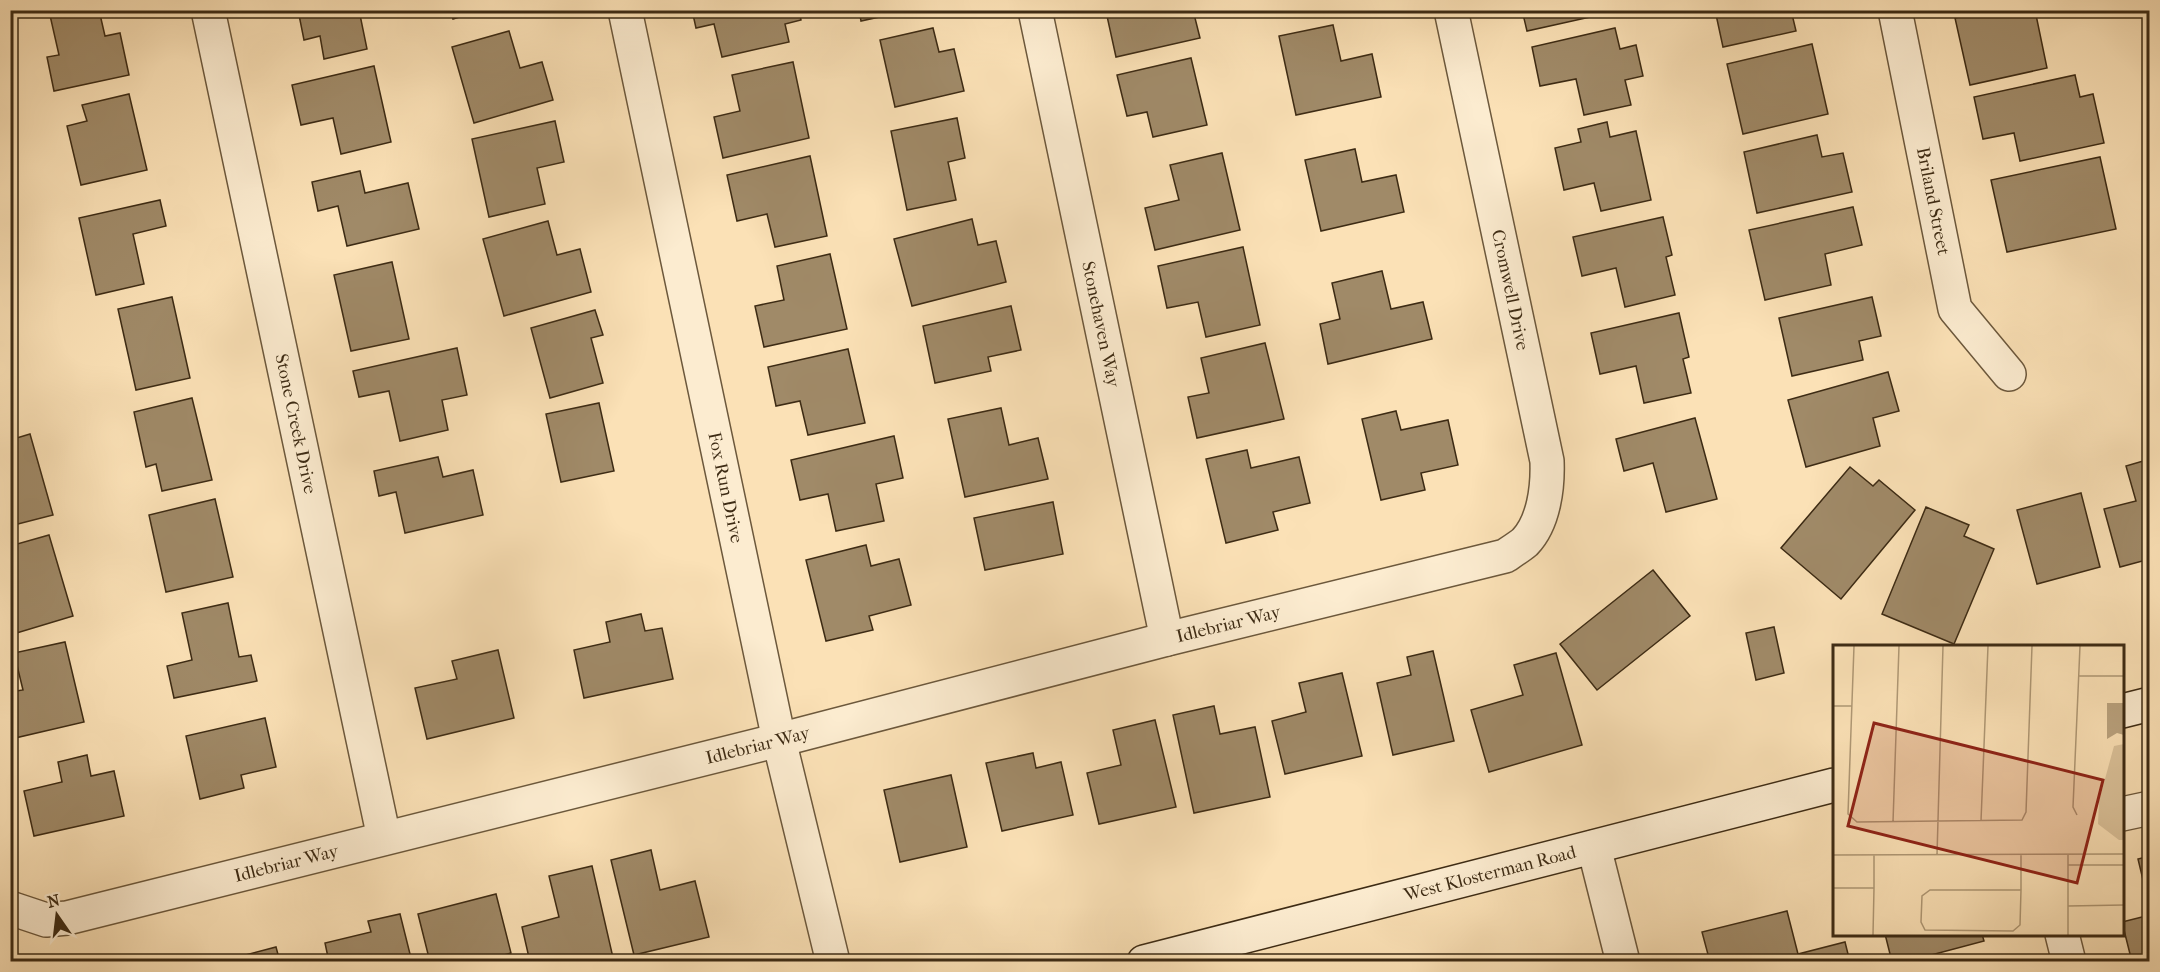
<svg xmlns="http://www.w3.org/2000/svg" width="2160" height="972" viewBox="0 0 2160 972" font-family="'IM FELL French Canon',serif">
<style>
.building{fill:#a08a68;stroke:#3d2b14;stroke-width:1.5}
.lines{fill:none;stroke-linecap:round;stroke-linejoin:round}
.street-casing{stroke:#6c583c;stroke-width:36}
.secondary-casing{stroke:#3d2b14;stroke-width:36}
.street{stroke:#fcecd0;stroke-width:33}
.secondary{stroke:#fcecd0;stroke-width:33}
.labels{text-anchor:middle;dominant-baseline:central;stroke-width:5;stroke-linejoin:round;paint-order:stroke}
.street-label{font-size:18px;fill:#3d2b14;stroke:#fcecd0}
.inset-road{fill:none;stroke:#af9875;stroke-width:1.5}
.view{fill:#8f2418;fill-opacity:0.15;stroke:#8f2418;stroke-width:3}
.inset-edge{fill:none;stroke:#3d2b14;stroke-width:3}
</style>
<rect width="100%" height="100%" fill="#fbe1b6"/>
<filter id="stains"><feTurbulence type="fractalNoise" baseFrequency=".00333" numOctaves="4"/><feColorMatrix values="0 0 0 0 .2 0 0 0 0 .09 0 0 0 0 .02 0 0 0 .5 -.17"/></filter>
<radialGradient id="worn" r=".72"><stop offset=".6" stop-color="#630" stop-opacity="0"/><stop offset="1" stop-color="#630" stop-opacity=".3"/></radialGradient>
<g class="building">
<polygon points="99,10 105,36 120,33 129,75 54,91 47,57 59,55 49,11"/>
<polygon points="275,10 294,10 276,15"/>
<polygon points="298,10 359,10 367,49 324,59 320,36 304,40"/>
<polygon points="450,10 482,10 453,19"/>
<polygon points="692,10 799,10 801,20 785,24 789,42 722,57 714,24 696,28"/>
<polygon points="859,10 911,10 861,21"/>
<polygon points="1131,10 1193,10 1200,38 1116,57 1107,16"/>
<polygon points="1274,10 1305,10 1275,17"/>
<polygon points="1522,10 1613,10 1613,12 1527,31"/>
<polygon points="1715,10 1791,10 1796,31 1723,47"/>
<polygon points="1986,10 2035,10 2047,68 1970,85 1955,18"/>
<polygon points="1333,25 1341,61 1372,54 1381,97 1296,115 1279,36"/>
<polygon points="933,28 939,52 954,49 964,91 895,107 880,40"/>
<polygon points="1615,28 1620,49 1636,45 1643,76 1625,80 1631,105 1584,115 1576,79 1540,86 1532,47"/>
<polygon points="509,31 520,68 542,62 553,100 474,123 452,47"/>
<polygon points="1812,44 1828,114 1743,134 1727,64"/>
<polygon points="1191,58 1207,125 1153,137 1147,112 1127,116 1117,75"/>
<polygon points="793,62 809,138 723,158 714,117 740,111 732,75"/>
<polygon points="374,66 391,142 341,154 333,118 301,125 292,85"/>
<polygon points="2075,75 2080,97 2093,94 2104,143 2020,161 2014,133 1983,139 1974,97"/>
<polygon points="129,94 147,170 81,185 67,126 87,121 82,105"/>
<polygon points="957,118 965,158 948,162 956,200 907,210 891,131"/>
<polygon points="555,121 564,162 537,168 545,204 489,217 472,139"/>
<polygon points="1607,122 1610,137 1636,131 1651,200 1601,211 1594,183 1564,190 1555,148 1581,142 1578,129"/>
<polygon points="1817,135 1822,157 1843,153 1852,192 1757,213 1744,152"/>
<polygon points="1355,149 1362,182 1396,175 1404,212 1321,231 1305,160"/>
<polygon points="1222,153 1240,230 1155,250 1145,208 1179,200 1170,165"/>
<polygon points="810,156 827,236 775,247 767,214 737,221 727,175"/>
<polygon points="2100,157 2116,229 2007,252 1991,180"/>
<polygon points="360,171 365,193 408,183 419,229 347,246 338,206 318,211 312,182"/>
<polygon points="160,200 166,226 133,234 144,284 96,295 79,218"/>
<polygon points="1853,207 1862,245 1825,254 1831,285 1765,300 1749,230"/>
<polygon points="1663,217 1672,255 1666,257 1675,295 1625,307 1616,268 1582,276 1573,237"/>
<polygon points="972,219 978,245 996,241 1006,282 912,306 894,239"/>
<polygon points="548,221 557,255 580,249 591,292 504,316 483,239"/>
<polygon points="1243,247 1260,325 1206,337 1198,302 1167,308 1158,266"/>
<polygon points="830,254 847,329 764,347 755,306 784,300 777,266"/>
<polygon points="392,262 409,339 351,351 334,275"/>
<polygon points="1382,271 1391,309 1423,302 1432,339 1328,364 1320,324 1340,319 1332,283"/>
<polygon points="172,297 190,378 136,390 118,309"/>
<polygon points="1872,297 1881,336 1859,341 1863,360 1792,376 1779,318"/>
<polygon points="1011,306 1021,350 988,357 991,371 935,383 923,326"/>
<polygon points="595,310 603,335 591,338 603,383 550,398 531,328"/>
<polygon points="1679,313 1689,357 1683,359 1691,393 1644,403 1636,366 1600,374 1591,333"/>
<polygon points="1265,343 1284,419 1197,438 1188,397 1209,393 1201,358"/>
<polygon points="457,348 467,395 442,400 448,430 400,441 389,391 359,397 353,371"/>
<polygon points="848,349 865,423 808,435 800,401 776,406 768,367"/>
<polygon points="1888,372 1899,411 1873,418 1880,446 1806,467 1788,400"/>
<polygon points="192,398 212,480 162,491 156,464 146,467 134,412"/>
<polygon points="599,403 614,471 561,482 546,414"/>
<polygon points="1001,408 1009,445 1038,438 1048,479 965,497 948,419"/>
<polygon points="1396,411 1401,430 1448,420 1458,465 1421,473 1425,490 1381,500 1362,419"/>
<polygon points="1695,418 1717,499 1666,512 1653,463 1624,471 1616,439"/>
<polygon points="30,434 53,515 10,526 10,440"/>
<polygon points="894,436 903,478 876,484 884,521 836,531 828,494 800,500 791,460"/>
<polygon points="1247,450 1251,468 1299,457 1310,503 1273,512 1278,530 1226,543 1206,459"/>
<polygon points="438,457 443,477 473,470 483,515 405,533 396,492 379,496 374,471"/>
<polygon points="2150,459 2150,559 2120,567 2104,509 2136,501 2126,466"/>
<polygon points="1850,467 1873,486 1879,480 1915,510 1841,599 1781,548"/>
<polygon points="2081,493 2100,567 2037,584 2017,510"/>
<polygon points="215,499 233,577 166,592 149,515"/>
<polygon points="1053,502 1063,554 985,570 974,518"/>
<polygon points="1926,507 1969,525 1964,536 1994,549 1954,644 1882,614"/>
<polygon points="49,535 73,616 10,635 10,546"/>
<polygon points="866,545 871,566 899,559 911,605 869,616 873,630 826,641 806,560"/>
<polygon points="1653,570 1690,616 1597,690 1560,644"/>
<polygon points="228,603 239,657 251,655 257,681 174,698 167,666 192,660 182,613"/>
<polygon points="641,614 645,631 662,628 673,679 584,698 574,650 610,642 606,622"/>
<polygon points="1774,627 1784,673 1756,680 1746,633"/>
<polygon points="65,642 84,722 15,738 10,719 10,692 23,690 14,653"/>
<polygon points="498,650 514,718 427,739 415,688 457,679 452,661"/>
<polygon points="1433,651 1454,741 1393,755 1377,683 1411,675 1407,657"/>
<polygon points="1556,653 1582,745 1489,772 1471,710 1523,695 1514,665"/>
<polygon points="1342,673 1362,756 1285,774 1272,721 1306,712 1299,683"/>
<polygon points="1214,706 1220,734 1255,727 1270,797 1194,813 1173,715"/>
<polygon points="265,718 276,767 241,775 244,788 200,799 186,736"/>
<polygon points="1155,720 1176,807 1099,824 1087,773 1121,765 1113,730"/>
<polygon points="1033,753 1036,768 1061,762 1073,815 1002,831 986,763"/>
<polygon points="87,755 91,776 114,771 124,816 34,836 24,791 62,782 58,762"/>
<polygon points="951,775 967,847 900,862 884,790"/>
<polygon points="651,850 660,890 695,881 709,937 634,955 611,860"/>
<polygon points="2150,856 2150,909 2138,859"/>
<polygon points="592,866 614,962 530,962 522,927 559,917 549,876"/>
<polygon points="496,894 511,953 480,962 430,962 418,914"/>
<polygon points="1787,911 1798,954 1845,942 1850,962 1710,962 1702,932"/>
<polygon points="400,914 412,962 329,962 325,943 371,932 368,921"/>
<polygon points="2150,915 2150,962 2132,962 2122,922"/>
<polygon points="1885,934 1982,934 1984,941 1905,962 1892,962"/>
<polygon points="276,947 280,962 226,962 226,960"/>
</g>
<g class="lines">
<defs>
<g id="street">
<path id="s1" d="M208,10L384,838"/>
<path id="s2" d="M625,10L779,740L833,962"/>
<path id="s3" d="M1035,10L1167,639"/>
<path id="s4" d="M1895,10L1955,309L2009,374"/>
<polyline points="2122,814 2150,808"/>
<polyline points="1594,847 1623,962"/>
<path id="s5" d="M10,908L46,920L67,918L779,740L1167,639L1505,556C1511,552 1519,547 1525,542C1544,522 1548,487 1547,461L1451,10"/>
<polyline points="2062,934 2069,962"/>
</g>
<g id="secondary">
<polyline points="2122,711 2150,704"/>
<path id="s6" d="M1144,962L1834,785"/>
</g>
</defs>
<use href="#street" class="street-casing"/>
<use href="#secondary" class="secondary-casing"/>
<use href="#street" class="street"/>
<use href="#secondary" class="secondary"/>
</g>
<g class="labels">
<g class="street-label">
<text stroke="none"><textPath href="#s4" startOffset="195">Briland Street</textPath></text>
<text transform="translate(1510 290) rotate(78)">Cromwell Drive</text>
<text stroke="none"><textPath href="#s3" startOffset="321">Stonehaven Way</textPath></text>
<text stroke="none"><textPath href="#s1" startOffset="423">Stone Creek Drive</textPath></text>
<text stroke="none"><textPath href="#s2" startOffset="488">Fox Run Drive</textPath></text>
<text stroke="none"><textPath href="#s5" startOffset="1257">Idlebriar Way</textPath></text>
<text stroke="none"><textPath href="#s5" startOffset="771">Idlebriar Way</textPath></text>
<text stroke="none"><textPath href="#s5" startOffset="285">Idlebriar Way</textPath></text>
<text stroke="none"><textPath href="#s6" startOffset="357">West Klosterman Road</textPath></text>
</g>
</g>
<g transform="translate(1833 645)">
<rect width="291" height="291" fill="#fbe1b6"/>
<path d="M291,99V195H286L265,179L266,156L281,101Z" fill="#dbc29a"/>
<path d="M274,58H291V90L284,88L274,94Z" fill="#baa37f"/>
<path class="inset-road" d="M21,1L15,169L24,177L189,175L193,167L199,1M246,31H291M0,61H19M244,170L240,162L247,1M148,176L155,1M60,177L66,1M235,209V290M0,210L291,209M104,210L110,1M188,210V245M235,220H291M0,243H41L40,290M41,243V210M97,245H188L187,280L180,286L92,285L88,277L89,251ZM235,261L291,260"/>
<path class="view" d="M41,78L270,135L244,238L15,181Z"/>
<rect width="291" height="291" class="inset-edge"/>
</g>
<rect width="2160" height="972" fill="none" stroke="#fbe1b6" stroke-width="36"/>
<rect x="12" y="12" width="2136" height="948" fill="none" stroke="#3d2b14" stroke-width="3"/>
<rect x="18" y="18" width="2124" height="936" fill="none" stroke="#3d2b14" stroke-width="1.5"/>
<g transform="translate(57 915) rotate(346)" stroke="#fcecd0" stroke-width="4.5" paint-order="stroke">
<path d="M0-4.5L10 22L0 15L-10 22Z" fill="#3d2b14"/>
<text y="-9" font-size="16" font-weight="bold" text-anchor="middle" fill="#3d2b14">N</text>
</g>
<rect width="100%" height="100%" filter="url(#stains)"/>
<rect width="100%" height="100%" fill="url(#worn)"/>
</svg>
